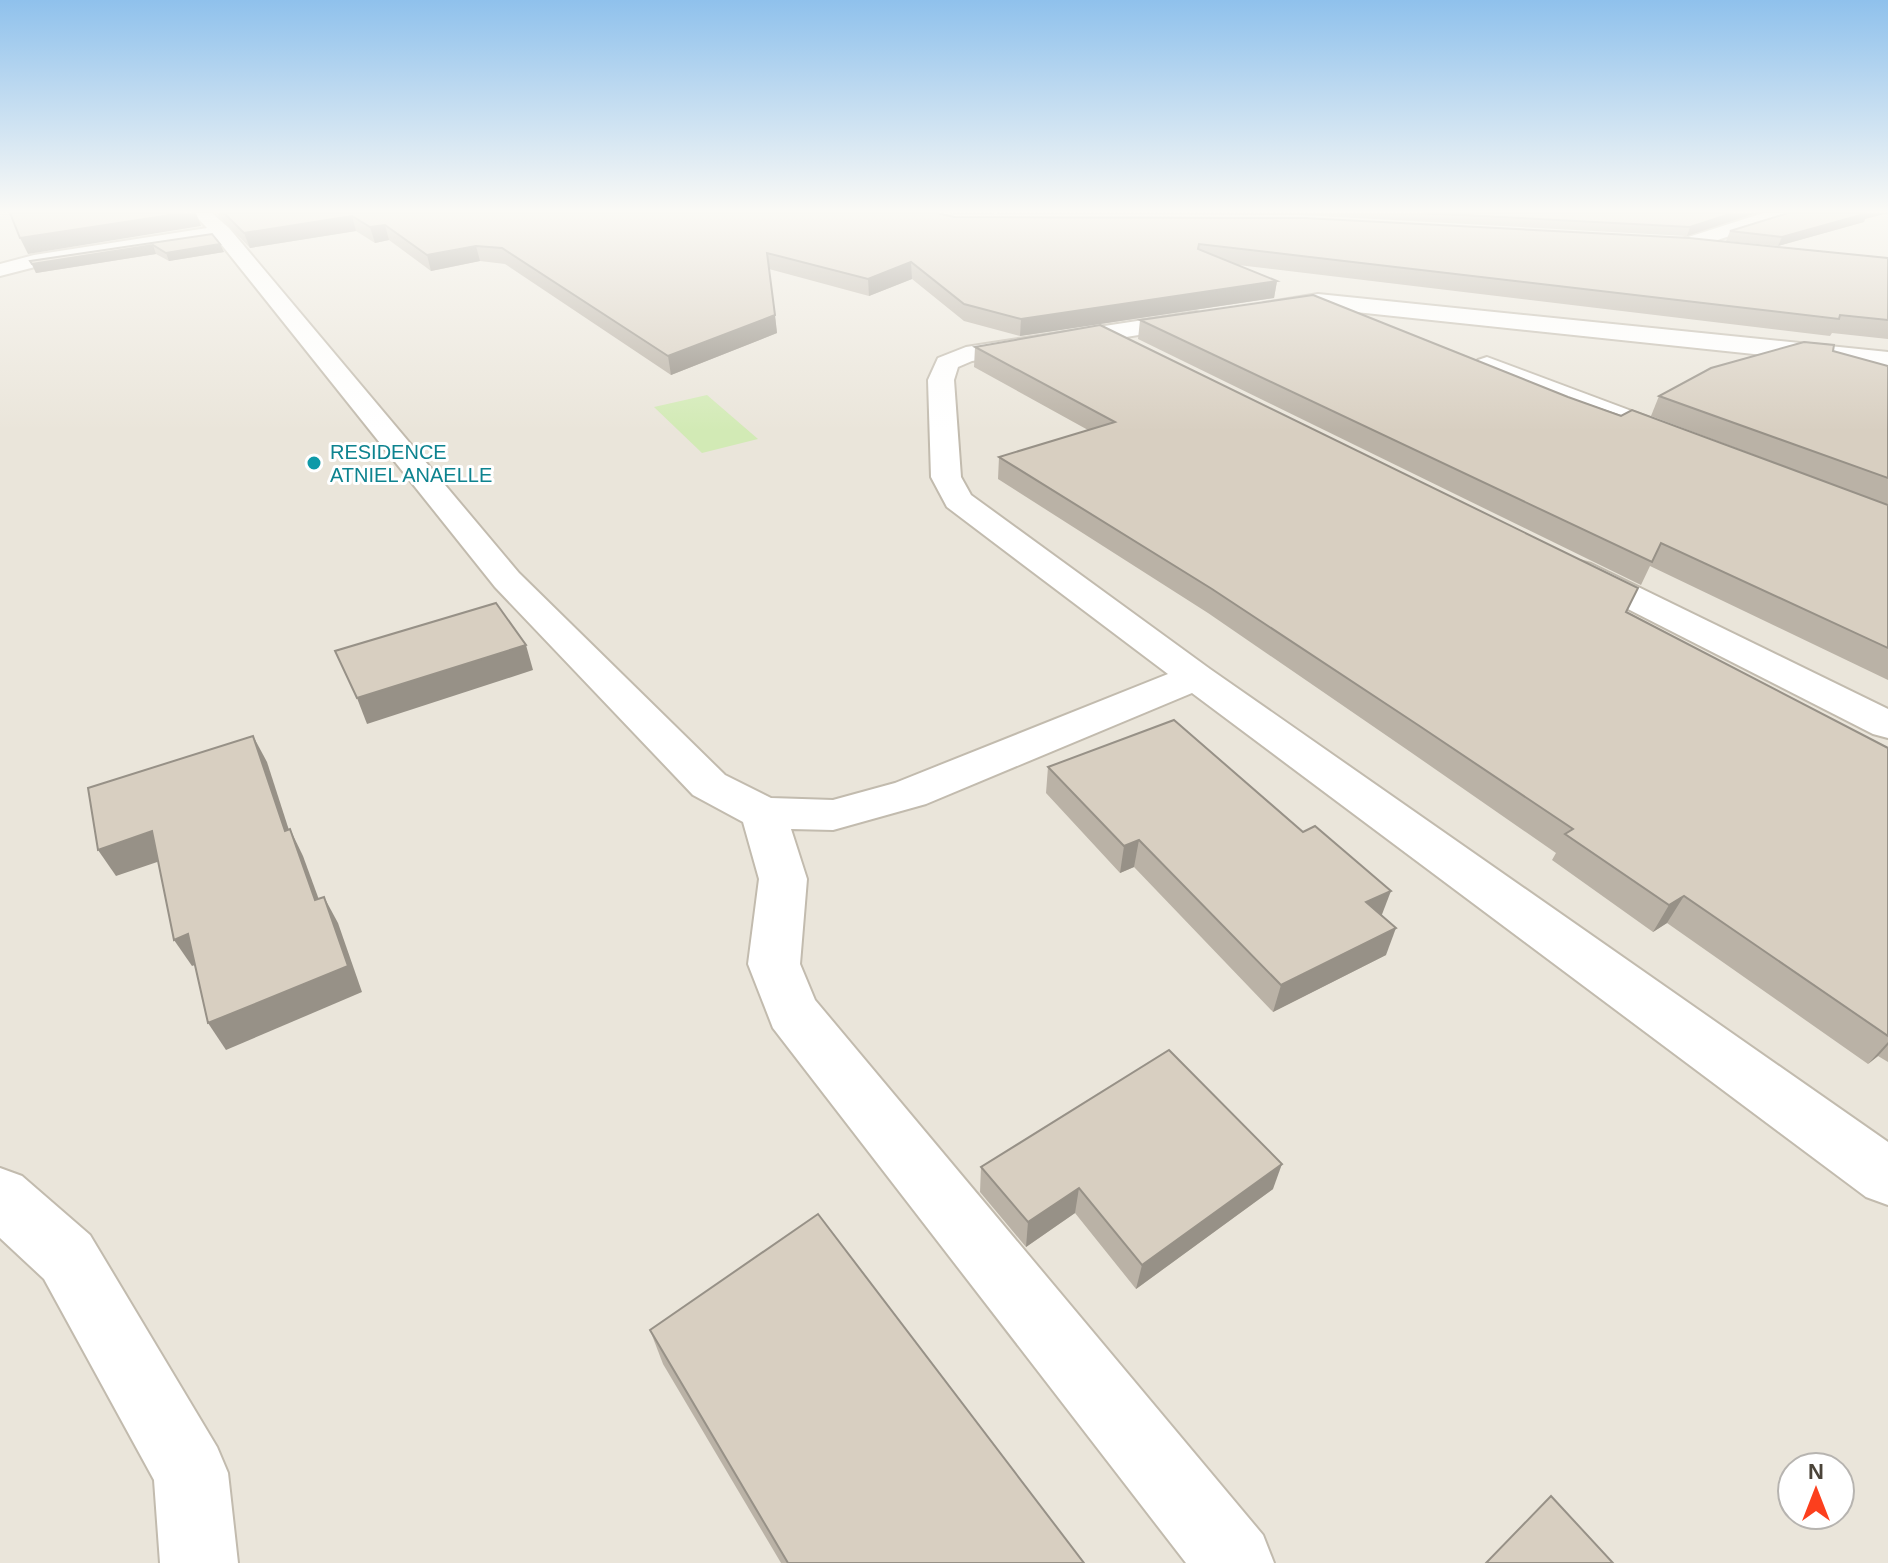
<svg xmlns="http://www.w3.org/2000/svg" width="1888" height="1563" viewBox="0 0 1888 1563" font-family="Helvetica,sans-serif">
<style>
.residential{fill:#eae5da;fill-rule:evenodd}
.green{fill:#d2eab5}
.lines{fill:none;stroke-linecap:round;stroke-linejoin:round}
.minor-casing{stroke:#c2bbae;stroke-width:4}
.minor{fill:#fff;fill-rule:evenodd}
.wall{fill:#bab2a6}
.shaded-wall{fill:#979187}
.building{fill:#d8cfc1;stroke:#979187;stroke-width:2}
.culture-dot{fill:#0f9aa8;stroke:#fff;stroke-width:3}
.labels{text-anchor:middle;dominant-baseline:central;stroke-width:6;stroke-linejoin:round;paint-order:stroke}
.far-culture-label{font-size:20px;fill:#0d838f;stroke:#fff;text-anchor:start}
</style>
<rect width="100%" height="100%" fill="#f6f3ec"/>
<path class="residential" d="M0,213H1888V1563H0ZM1792,1467H1840V1515H1792Z"/>
<polygon class="green" points="707,395 758,439 702,453 654,407"/>
<g class="lines">
<defs>
<g id="minor">
<polygon points="193,213 212,213 229,228 519,573 725,775 771,798 833,800 895,783 1168,674 947,507 931,477 928,380 938,358 966,347 1196,312 1204,314 1208,319 1204,324 1196,326 972,361 958,367 954,380 961,477 971,495 1210,669 1888,1142 1888,1205 1866,1197 1192,693 926,804 833,830 791,829 807,879 800,964 815,1000 1263,1535 1274,1563 1186,1563 773,1028 748,964 759,879 743,822 693,795 495,587 217,239 35,267 0,276 0,264 34,255 207,228"/>
<polygon points="1763,213 1790,213 1788,217 1690,249 1683,251 1673,245 1676,241"/>
<polygon points="1318,294 1888,352 1888,368 1318,308 1272,315 1264,313 1261,308 1264,303"/>
<polygon points="1487,357 1653,419 1657,425 1653,431 1643,433 1633,431 1478,370 1474,365 1478,360"/>
<polygon points="1579,561 1591,564 1888,709 1888,738 1873,734 1567,578 1562,571 1567,564"/>
<polygon points="0,1168 22,1176 90,1235 217,1447 228,1473 238,1563 160,1563 154,1480 44,1279 0,1238"/>
</g>
</defs>
<use href="#minor" class="minor-casing"/>
<use href="#minor" class="minor"/>
</g>
<g class="wall">
<polygon points="216,213 937,213 954,217 1888,258 1888,339 1832,333 1830,336 1238,265 1277,281 1274,298 1020,336 964,321 912,279 869,296 769,269 777,333 671,375 505,264 480,261 431,271 389,240 375,243 356,231 250,248"/>
<polygon points="948,213 994,213 994,214 954,214"/>
<polygon points="997,213 1756,213 1687,236 1301,215 997,214"/>
<polygon points="1865,219 1864,222 1778,246 1726,241 1730,231"/>
<polygon points="212,234 224,252 169,261 156,254 36,273 30,261"/>
<polygon points="1140,320 1568,397 1888,505 1888,680 1650,566 1641,585 1138,339"/>
<polygon points="975,347 1627,612 1888,748 1888,1062 1878,1056 1868,1064 1667,923 1653,932 1552,860 1556,853 1409,751 1208,613 998,479 999,457 1088,430 974,367"/>
<polygon points="1833,351 1888,366 1888,505 1651,416 1659,396"/>
<polygon points="1048,767 1381,916 1386,955 1273,1012 1134,867 1120,873 1046,793"/>
<polygon points="981,1167 1273,1189 1136,1289 1075,1213 1026,1247 980,1192"/>
<polygon points="650,1330 1084,1563 781,1563 663,1364"/>
</g>
<g class="shaded-wall">
<polygon points="184,213 196,213 201,226 28,254 20,238"/>
<polygon points="1733,213 1756,213 1687,236 1690,227"/>
<polygon points="1864,213 1888,213 1865,219 1864,222 1778,246 1782,237"/>
<polygon points="352,216 356,231 250,248 244,233"/>
<polygon points="385,225 389,240 375,243 370,227"/>
<polygon points="220,244 224,252 169,261 166,253"/>
<polygon points="153,245 156,254 36,273 32,264"/>
<polygon points="476,246 480,261 431,271 427,255"/>
<polygon points="911,262 912,279 869,296 868,279"/>
<polygon points="1277,281 1274,298 1020,336 1021,319"/>
<polygon points="775,315 777,333 671,375 668,356"/>
<polygon points="526,645 533,670 367,724 357,698"/>
<polygon points="253,736 267,762 298,858 285,831"/>
<polygon points="290,829 303,856 329,927 315,900"/>
<polygon points="152,831 169,858 116,876 98,850"/>
<polygon points="1139,840 1134,867 1120,873 1124,846"/>
<polygon points="1391,891 1381,917 1366,902"/>
<polygon points="1684,896 1667,923 1653,932 1669,905"/>
<polygon points="324,897 338,923 362,992 226,1050 208,1023"/>
<polygon points="1396,928 1386,955 1273,1012 1281,985"/>
<polygon points="188,934 206,961 192,966 174,940"/>
<polygon points="1888,1042 1888,1045 1878,1056 1868,1064"/>
<polygon points="1282,1164 1273,1189 1136,1289 1142,1265"/>
<polygon points="1079,1188 1075,1213 1026,1247 1028,1222"/>
</g>
<g class="building">
<polygon points="10,213 184,213 20,238"/>
<polygon points="224,213 937,213 954,217 1304,218 1689,238 1888,258 1888,320 1840,315 1839,319 1199,244 1198,249 1277,281 1021,319 964,304 911,262 868,279 767,253 775,315 668,356 502,248 476,246 427,255 385,225 370,227 352,216 244,233"/>
<polygon points="1424,213 1733,213 1690,227"/>
<polygon points="1788,213 1868,213 1782,237 1730,231"/>
<polygon points="212,234 220,244 166,253 153,245 32,264 30,261"/>
<polygon points="1313,295 1568,397 1621,416 1632,410 1888,505 1888,648 1661,543 1652,562 1140,320"/>
<polygon points="1100,325 1638,588 1626,612 1888,748 1888,1036 1684,896 1669,905 1565,834 1573,829 1418,725 1212,589 999,457 1115,422 975,347"/>
<polygon points="1804,342 1834,345 1833,351 1888,366 1888,478 1659,396 1711,368"/>
<polygon points="496,603 526,645 357,698 335,651"/>
<polygon points="1174,720 1303,832 1315,826 1391,891 1366,902 1396,928 1281,985 1139,840 1124,846 1048,767"/>
<polygon points="253,736 285,831 290,829 315,900 324,897 348,966 208,1023 188,934 174,940 152,831 98,850 88,788"/>
<polygon points="1169,1050 1282,1164 1142,1265 1079,1188 1028,1222 981,1167"/>
<polygon points="818,1214 1084,1563 788,1563 650,1330"/>
<polygon points="1551,1496 1613,1563 1486,1563"/>
</g>
<linearGradient id="sky" x2="0" y2="1"><stop stop-color="#8fc1ec"/><stop offset="0.49" stop-color="#fbfaf6"/><stop offset="1" stop-color="#fbfaf6" stop-opacity="0"/></linearGradient>
<rect width="1888" height="431" fill="url(#sky)"/>
<circle class="culture-dot" cx="314" cy="463" r="8"/>
<g class="labels">
<g class="far-culture-label">
<text x="330" y="452">RESIDENCE<tspan x="330" dy="23">ATNIEL ANAELLE</tspan></text>
</g>
</g>
<g transform="translate(1816 1491)"><circle r="38" fill="#ffffff" stroke="#b7b4b0" stroke-width="2"/>
<path d="M0-6L14 30L0 20L-14 30Z" fill="#fc3f1d"/>
<text y="-12" font-size="22" font-weight="bold" text-anchor="middle" fill="#4b4439">N</text>
</g>
</svg>
